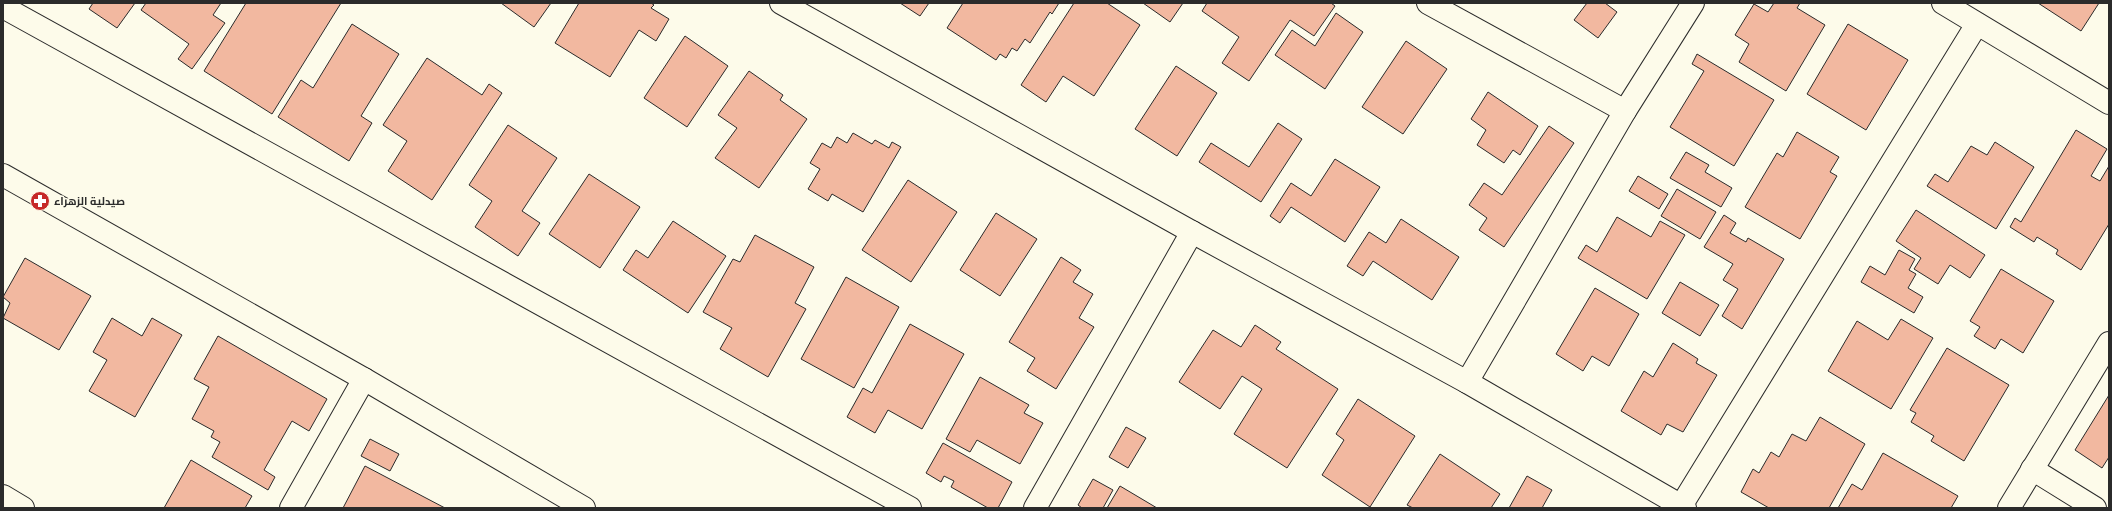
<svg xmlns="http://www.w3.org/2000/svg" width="2112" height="511" viewBox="0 0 2112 511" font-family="Ubuntu,Cairo,sans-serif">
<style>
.building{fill:#f2b8a0;stroke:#2b2b2b}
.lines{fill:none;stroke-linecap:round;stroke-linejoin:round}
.street-casing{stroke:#2b2b2b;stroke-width:24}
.secondary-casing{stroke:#2b2b2b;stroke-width:24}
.street{stroke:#fdfbea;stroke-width:22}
.secondary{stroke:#fdfbea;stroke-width:22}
.labels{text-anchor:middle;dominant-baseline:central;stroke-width:3;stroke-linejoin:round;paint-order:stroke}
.poi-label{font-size:11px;font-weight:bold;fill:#2b2b2b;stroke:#fdfbea;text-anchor:start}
</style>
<rect width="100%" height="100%" fill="#fdfbea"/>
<g class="building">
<polygon points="93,3 135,3 117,28 89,9"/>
<polygon points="146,3 221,3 213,15 225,23 192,69 178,59 189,44 141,10"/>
<polygon points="246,3 341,3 272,114 204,71"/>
<polygon points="501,3 551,3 534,27"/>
<polygon points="579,3 651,3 654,5 651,8 669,19 656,41 639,30 610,77 555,43"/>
<polygon points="900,3 929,3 920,16"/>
<polygon points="963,3 1059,3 1052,14 1050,12 1030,43 1025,39 1017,51 1012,48 1006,58 1000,54 996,60 947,28"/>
<polygon points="1074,3 1107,3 1140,25 1094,96 1063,76 1046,102 1021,85"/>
<polygon points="1143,3 1183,3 1170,22"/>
<polygon points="1207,3 1331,3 1335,6 1314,36 1290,20 1249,81 1222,63 1239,37 1202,11"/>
<polygon points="1587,3 1605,3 1617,12 1598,38 1574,20"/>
<polygon points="1774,3 1800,3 1797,8 1825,25 1786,91 1739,62 1749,44 1735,35 1754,4 1768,12"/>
<polygon points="2038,3 2099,3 2081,31"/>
<polygon points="1336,13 1363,32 1325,89 1275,55 1292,30 1315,46"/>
<polygon points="352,24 399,54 361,116 372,123 349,161 278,117 301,80 313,88"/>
<polygon points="1848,24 1908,60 1866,130 1807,94"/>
<polygon points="685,36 728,66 687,127 644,98"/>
<polygon points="1406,41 1447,69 1403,134 1362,107"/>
<polygon points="1697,54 1774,100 1734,166 1670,127 1704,71 1692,64"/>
<polygon points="427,58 482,95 489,84 502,93 432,200 388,171 407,141 383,125"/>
<polygon points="1176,66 1217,93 1177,156 1135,129"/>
<polygon points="749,71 783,95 780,100 807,119 759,188 715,158 737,128 718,115"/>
<polygon points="1488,92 1538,126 1520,155 1513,150 1504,163 1477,145 1486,130 1471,119"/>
<polygon points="1278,123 1302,139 1261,202 1199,162 1211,143 1249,167"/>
<polygon points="508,125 557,158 522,211 540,223 518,256 475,227 492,201 469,185"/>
<polygon points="1549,126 1574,143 1504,247 1479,230 1487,218 1469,205 1484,183 1502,195"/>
<polygon points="2076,130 2107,149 2091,176 2100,181 2109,166 2109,224 2081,270 2056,254 2058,250 2037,237 2034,242 2010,227 2015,218 2021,222"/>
<polygon points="1797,132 1839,157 1830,172 1837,176 1800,239 1745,207 1777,153 1783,157"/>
<polygon points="853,133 872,144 875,140 889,148 892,142 901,147 863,212 832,194 828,201 808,189 820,169 810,163 822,143 831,148 837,137 847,143"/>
<polygon points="1995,142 2034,167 1996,229 1927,186 1935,174 1948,182 1971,146 1987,155"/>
<polygon points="1686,152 1709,165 1705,172 1732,188 1721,207 1670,178"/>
<polygon points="1335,159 1380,187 1345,242 1291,207 1280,223 1270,216 1291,183 1311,196"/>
<polygon points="589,174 640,207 600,268 549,234"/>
<polygon points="1638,176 1668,194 1659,209 1629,191"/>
<polygon points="908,180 957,212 911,282 862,250"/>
<polygon points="1677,189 1716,212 1700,239 1661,216"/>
<polygon points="1916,210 1985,255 1970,278 1950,265 1938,284 1914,269 1921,258 1896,241"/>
<polygon points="996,213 1037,239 1000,296 960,270"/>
<polygon points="1724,215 1736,223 1730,233 1746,242 1748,238 1784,259 1742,329 1722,316 1738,289 1723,280 1733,264 1704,247"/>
<polygon points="1617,217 1651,237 1660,221 1685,235 1647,299 1578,258 1586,245 1597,252"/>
<polygon points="1401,219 1459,257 1432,300 1373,261 1363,276 1347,266 1369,232 1386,243"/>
<polygon points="673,221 726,256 688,313 623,270 636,250 648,258"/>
<polygon points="755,235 814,267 795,303 806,309 768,377 720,349 732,328 703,312 733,259 740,262"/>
<polygon points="1899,250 1915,259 1909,270 1916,274 1908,288 1923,297 1914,313 1861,282 1870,266 1885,275"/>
<polygon points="1061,257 1081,270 1073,282 1093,294 1079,318 1094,327 1056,389 1027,371 1035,358 1009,342"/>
<polygon points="25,258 91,296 59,350 3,318 10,303 3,297"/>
<polygon points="2001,269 2054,301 2023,353 2001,339 1995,349 1974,336 1980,327 1970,321"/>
<polygon points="846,277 899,307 854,388 801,359"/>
<polygon points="1680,282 1719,305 1700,336 1662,313"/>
<polygon points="1595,288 1639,314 1609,366 1592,356 1583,371 1556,354"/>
<polygon points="112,318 142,336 152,318 182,335 135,417 89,391 107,360 93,352"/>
<polygon points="1901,319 1933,338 1891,409 1828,371 1857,321 1888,340"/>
<polygon points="910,324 964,354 922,429 888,410 875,433 847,417 863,388 872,393"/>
<polygon points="1255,325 1281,342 1276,349 1338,389 1287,468 1234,434 1262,389 1242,376 1220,409 1179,382 1213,330 1241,347"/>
<polygon points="218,336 327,399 309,431 292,421 264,470 275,477 268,490 212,457 220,442 211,437 214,431 192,419 209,387 194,379"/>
<polygon points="1673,343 1698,359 1696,363 1717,375 1683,432 1667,424 1661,435 1621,411 1644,371 1653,377"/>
<polygon points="1947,348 2009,385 1964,461 1931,441 1934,436 1911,422 1916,413 1910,410"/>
<polygon points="980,377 1029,405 1024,413 1043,423 1020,464 977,440 970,452 946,439"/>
<polygon points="2109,395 2109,457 2102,468 2075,450"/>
<polygon points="1358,399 1415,436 1370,507 1322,475 1344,440 1336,434"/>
<polygon points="1820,417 1865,444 1829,508 1769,508 1741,492 1753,469 1759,473 1771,452 1779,457 1792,434 1806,441"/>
<polygon points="1126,427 1146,438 1128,468 1109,457"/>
<polygon points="370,439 399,454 390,471 361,456"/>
<polygon points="943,443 1012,482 998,508 988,508 951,487 954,481 944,476 941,482 926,473"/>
<polygon points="1883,453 1958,496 1951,508 1838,508 1852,484 1862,490"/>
<polygon points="1440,454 1500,494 1491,508 1413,508 1407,505"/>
<polygon points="191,460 252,496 245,508 164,508"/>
<polygon points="365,466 445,508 343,508"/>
<polygon points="1527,476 1552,490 1542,508 1509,508"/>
<polygon points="1093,479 1113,490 1103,508 1082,508 1078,505"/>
<polygon points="1120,486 1157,508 1107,508"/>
</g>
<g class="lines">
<defs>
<g id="street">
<polyline points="781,3 1192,232 1467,382 1685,508"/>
<polyline points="1428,3 1625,111"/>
<polyline points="1943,3 2109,103"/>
<polyline points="1467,382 1625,111 1693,3"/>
<polyline points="2032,469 2095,508"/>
<polyline points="3,496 23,508"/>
<polyline points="1681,506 1977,24"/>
<polyline points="291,508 364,379"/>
<polyline points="1035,508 1192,232"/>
</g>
<g id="secondary">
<polyline points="3,7 910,508"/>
<polyline points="3,175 364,379 584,508"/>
<polyline points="2009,508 2109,343"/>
</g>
</defs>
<use href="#street" class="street-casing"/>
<use href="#secondary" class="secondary-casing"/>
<use href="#street" class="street"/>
<use href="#secondary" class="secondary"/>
</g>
<defs>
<symbol id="pharmacy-disc" viewBox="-11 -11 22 22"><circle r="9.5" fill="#c62828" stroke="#fdfbea"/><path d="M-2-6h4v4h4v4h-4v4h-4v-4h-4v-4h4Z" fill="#fff"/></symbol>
</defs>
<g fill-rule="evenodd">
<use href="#pharmacy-disc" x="29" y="190" width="22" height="22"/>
</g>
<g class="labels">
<g class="poi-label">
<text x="54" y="201">صيدلية الزهراء</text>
</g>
</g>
<rect width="2112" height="511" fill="none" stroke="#2b2b2b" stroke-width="8"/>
</svg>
